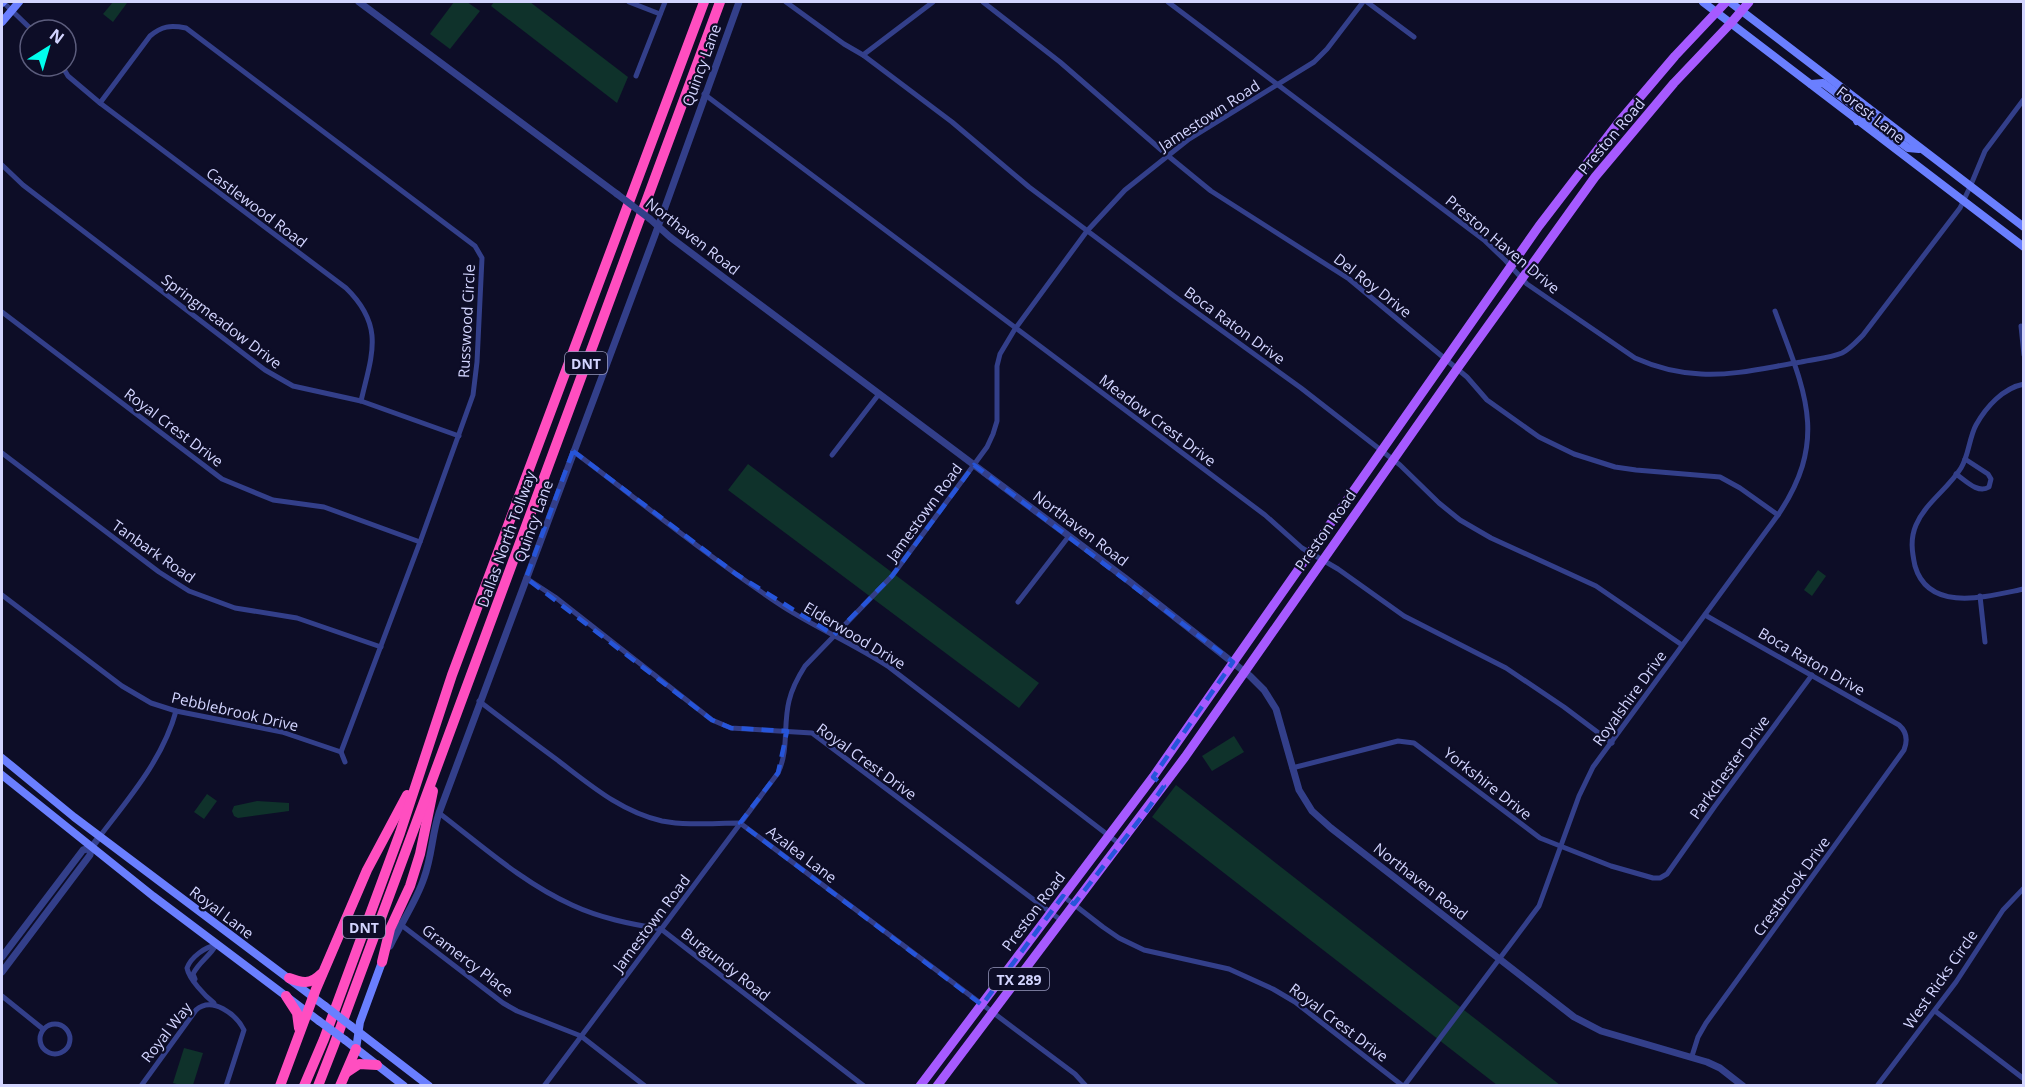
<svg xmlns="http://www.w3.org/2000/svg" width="2025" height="1087" viewBox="0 0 2025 1087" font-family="'Open Sans',sans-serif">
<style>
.green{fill:#0f322b}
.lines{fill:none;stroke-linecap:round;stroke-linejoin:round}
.minor{stroke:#333f8a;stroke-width:5}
.tertiary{stroke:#333f8a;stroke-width:7}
.secondary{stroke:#6a7fff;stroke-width:8}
.primary{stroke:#a65aff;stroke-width:9}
.motorway{stroke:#ff4ec0;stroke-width:10}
.tertiary-bridge{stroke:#333f8a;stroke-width:7}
.secondary-bridge{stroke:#6a7fff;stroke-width:8}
.marked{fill:none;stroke:#2655da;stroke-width:4.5;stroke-dasharray:12 8;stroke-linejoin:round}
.labels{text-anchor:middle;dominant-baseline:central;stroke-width:4.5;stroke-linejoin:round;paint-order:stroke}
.shield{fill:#0d0d27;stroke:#9899be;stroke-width:1.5}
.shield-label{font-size:14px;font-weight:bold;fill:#d3d5ff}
.street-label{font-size:15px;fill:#d3d5ff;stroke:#0d0d27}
</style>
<rect width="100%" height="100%" fill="#0d0d27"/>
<g class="green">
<polygon points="113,2 127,3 113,22 103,14"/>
<polygon points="454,2 467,2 480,11 450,49 430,34"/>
<polygon points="494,2 530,2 628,77 617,103 491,6"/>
<polygon points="748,464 1039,683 1019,708 728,490"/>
<polygon points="1818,570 1826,576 1812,596 1804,590"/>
<polygon points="1234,736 1244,752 1212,771 1202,756"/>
<polygon points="1176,785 1560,1085 1497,1085 1152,817"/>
<polygon points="207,794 217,801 204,819 194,812"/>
<polygon points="257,801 289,803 289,811 238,818 234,816 232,811 234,806"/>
<polygon points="184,1048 203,1053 193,1085 180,1085 173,1083"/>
</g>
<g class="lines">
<g class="minor">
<polyline points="3,2 32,30"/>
<polyline points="629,2 660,14"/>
<polyline points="786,2 844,44 863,55 952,122 1029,187 1174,296 1301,388 1400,465 1439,503 1460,520 1491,538 1596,586 1682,645"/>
<polyline points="983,2 1060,62 1167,155 1211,191 1349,279 1467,377 1487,400 1539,437 1574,454 1615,467 1636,470 1720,477 1740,488 1778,515"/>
<path d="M1168,2L1484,240L1505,260L1527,284L1635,358C1655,367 1679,373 1701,374C1734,376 1769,367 1801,362C1815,359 1830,358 1842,353C1850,349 1856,342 1863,335L1960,208L1970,187L1985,151L2024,99"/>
<polyline points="1367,2 1414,37"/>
<polyline points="863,55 933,2"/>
<path d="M62,66L68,76L100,103L346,288C385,326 372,354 361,401"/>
<polyline points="636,76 665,2"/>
<polyline points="704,94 1265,515 1302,548 1338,569 1404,616 1506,668 1564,707 1612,743"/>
<path d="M100,103L150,36C162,26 170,25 186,28L475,246L482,258L477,362L473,395L420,542L341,752"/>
<polyline points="2,165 23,185 265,370 293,386 361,401 459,436"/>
<polyline points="2,312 222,479 273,500 324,507 420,542"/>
<polyline points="2021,326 2024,355"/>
<path d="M2024,384C2003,388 1986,407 1976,425C1969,438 1969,455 1961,468C1948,489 1926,502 1916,525C1910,539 1912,552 1915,566C1929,614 1989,596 2024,589"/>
<path d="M573,451C642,503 710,558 782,606C816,628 854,644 889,667L1121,845"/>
<polyline points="2,453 159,572 189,591 235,608 297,618 381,647"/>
<polyline points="832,455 879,394"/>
<path d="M1956,474C1966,481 1978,494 1989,487L1991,479L1988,474L1965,459"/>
<polyline points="526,578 555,597 712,720 731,728 812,733 1062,921"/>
<polyline points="2,595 122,686 151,703 176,711 282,732 341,752 345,762"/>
<polyline points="1980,596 1985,642"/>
<polyline points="1018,602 1069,536"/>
<path d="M479,701C505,721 530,740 556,759C589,784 621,812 662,821C688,826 714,823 740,823L1075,1074L1086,1086"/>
<polyline points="1292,768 1398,741 1414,743 1540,838 1611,866 1653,878 1660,878 1667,874 1715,806 1812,675"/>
<path d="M439,813C481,845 523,883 572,905C600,918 630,924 661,929L864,1086"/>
<path d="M100,836C129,798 163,759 176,711"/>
<polyline points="1063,896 1103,927 1119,938 1144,950 1229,969 1273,989 1295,1002 1403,1086"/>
<polyline points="400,924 503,1003 517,1011 581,1036 645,1086"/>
<path d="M195,979L193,974C199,962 210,956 216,945"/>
<polyline points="2,996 43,1029"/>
<path d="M214,1003C205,996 189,979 187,968C191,957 205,947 216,945"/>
<polyline points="1935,1011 2024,1079"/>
<circle cx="55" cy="1039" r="15"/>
<path d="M1692,1056L1698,1037L1706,1023L1904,750C1908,740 1907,732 1899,725L1705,615"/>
<path d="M141,1086L196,1010C212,996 236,1014 244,1030L226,1086"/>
<path d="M544,1086L778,773C789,750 783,725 789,701C792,688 798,677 805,666L892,576L987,447L993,434L997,421V366L1000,354L1015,329L1087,231L1125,190L1189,139L1314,62L1327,49L1363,2"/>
<path d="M1404,1086L1539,906L1579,796L1593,767L1778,515C1830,438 1804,390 1775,311"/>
<polyline points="1877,1086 1956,982 2003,910 2024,888"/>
</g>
<g class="tertiary">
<polyline points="359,2 617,194"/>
<polyline points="650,219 670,237 727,280 1125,578 1250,676 1264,690 1276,709 1299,790 1312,811 1331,828 1574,1017 1601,1031 1707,1062 1720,1068 1743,1086"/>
<path d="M390,946C401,923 416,902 424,878C432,856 432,834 439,813L655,235L739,2"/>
<polyline points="2,957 83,850 91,848"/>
<polyline points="2,972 90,855 91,848 100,836"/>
</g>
<g class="secondary">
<polyline points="1703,2 2024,247"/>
<polyline points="1730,2 2024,227"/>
<polyline points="2,3 3,2"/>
<polyline points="2,22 19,2"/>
<polyline points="1811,84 1823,83 1858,109 1862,110 1868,108"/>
<polyline points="1857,121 1865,118 1870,120 1908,148 1919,149"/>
<polyline points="2,758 74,817 325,1006"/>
<polyline points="2,775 153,896 319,1021"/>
<polyline points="351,1026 429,1086"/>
<polyline points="345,1040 404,1086"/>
<polyline points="356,1049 360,1022 382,962"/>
</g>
<g class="primary">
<polyline points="920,1086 1153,777 1539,226 1618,123 1675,56 1726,2"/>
<polyline points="937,1086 1185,757 1457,369 1595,177 1674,83 1731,23 1749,2"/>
</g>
<g class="motorway">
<polyline points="382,962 390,929 410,886 420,854 433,791"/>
<path d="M289,978C302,983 310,985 321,974"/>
<polyline points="286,996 297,1013 299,1028"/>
<polyline points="347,1072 359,1064 377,1065"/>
<polyline points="280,1086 316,989 367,870 407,795"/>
<polyline points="304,1086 324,1039 400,833 452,675 704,2"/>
<polyline points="318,1086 334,1045 720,2"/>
<polyline points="340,1086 356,1049"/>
</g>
<polyline class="tertiary-bridge" points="617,194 650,219"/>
<g class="secondary-bridge">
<polyline points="325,1006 351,1026"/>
<polyline points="319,1021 345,1040"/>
</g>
</g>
<path class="marked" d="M573,451L736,574L834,635L892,576L974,465L1233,662L1153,777L1164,786L1147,810L1074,904L1063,896L982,1005L740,823L778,773L787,731L731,728L712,720L526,578Z"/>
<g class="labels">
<g class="shield">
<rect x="565" y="352" width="42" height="22" rx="4.5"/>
<rect x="343" y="916" width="42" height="22" rx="4.5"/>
<rect x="989" y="968" width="60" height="22" rx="4.5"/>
</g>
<g class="shield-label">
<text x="586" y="363">DNT</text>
<text x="364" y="927">DNT</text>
<text x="1019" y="979">TX 289</text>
</g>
<g class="street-label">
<text transform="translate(701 65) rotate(-70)">Quincy Lane</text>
<text transform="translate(1871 114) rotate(38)">Forest Lane</text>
<text transform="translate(1209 115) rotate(-33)">Jamestown Road</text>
<text transform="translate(1611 136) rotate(-50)">Preston Road</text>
<text transform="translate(257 207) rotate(37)">Castlewood Road</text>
<text transform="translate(693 236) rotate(38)">Northaven Road</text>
<text transform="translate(1503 244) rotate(40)">Preston Haven Drive</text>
<text transform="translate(1373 285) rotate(38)">Del Roy Drive</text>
<text transform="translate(222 321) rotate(37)">Springmeadow Drive</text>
<text transform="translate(466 321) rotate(-87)">Russwood Circle</text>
<text transform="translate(1235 325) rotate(36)">Boca Raton Drive</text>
<text transform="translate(1158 420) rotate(37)">Meadow Crest Drive</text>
<text transform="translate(174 427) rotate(37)">Royal Crest Drive</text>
<text transform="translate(924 512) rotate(-54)">Jamestown Road</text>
<text transform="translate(533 521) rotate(-70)">Quincy Lane</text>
<text transform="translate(1081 528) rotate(37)">Northaven Road</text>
<text transform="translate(1325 530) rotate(-55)">Preston Road</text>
<text transform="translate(506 539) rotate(-70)">Dallas North Tollway</text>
<text transform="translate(154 551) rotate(35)">Tanbark Road</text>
<text transform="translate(855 635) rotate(31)">Elderwood Drive</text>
<text transform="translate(1812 661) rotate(30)">Boca Raton Drive</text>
<text transform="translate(1629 698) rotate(-54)">Royalshire Drive</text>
<text transform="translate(235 711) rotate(13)">Pebblebrook Drive</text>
<text transform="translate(867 761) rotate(36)">Royal Crest Drive</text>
<text transform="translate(1729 767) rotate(-54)">Parkchester Drive</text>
<text transform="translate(1488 783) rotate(38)">Yorkshire Drive</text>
<text transform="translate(802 854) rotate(37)">Azalea Lane</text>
<text transform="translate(1421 881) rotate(38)">Northaven Road</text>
<text transform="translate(1791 886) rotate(-54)">Crestbrook Drive</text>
<text transform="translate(1033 911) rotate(-53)">Preston Road</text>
<text transform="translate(222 912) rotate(37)">Royal Lane</text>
<text transform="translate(651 923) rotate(-53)">Jamestown Road</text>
<text transform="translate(468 960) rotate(37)">Gramercy Place</text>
<text transform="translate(726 964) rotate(38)">Burgundy Road</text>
<text transform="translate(1940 979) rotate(-55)">West Ricks Circle</text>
<text transform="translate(1339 1022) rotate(37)">Royal Crest Drive</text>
<text transform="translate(166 1032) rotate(-52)">Royal Way</text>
</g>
</g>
<rect width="2025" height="1087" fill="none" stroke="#d3d5ff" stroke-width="6"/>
<g transform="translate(48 48) rotate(37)"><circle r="28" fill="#0d0d27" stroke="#5c5d7d" stroke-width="1.5"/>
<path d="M0-4.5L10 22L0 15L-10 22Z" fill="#00feed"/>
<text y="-9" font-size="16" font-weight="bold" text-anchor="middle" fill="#d3d5ff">N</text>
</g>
</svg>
